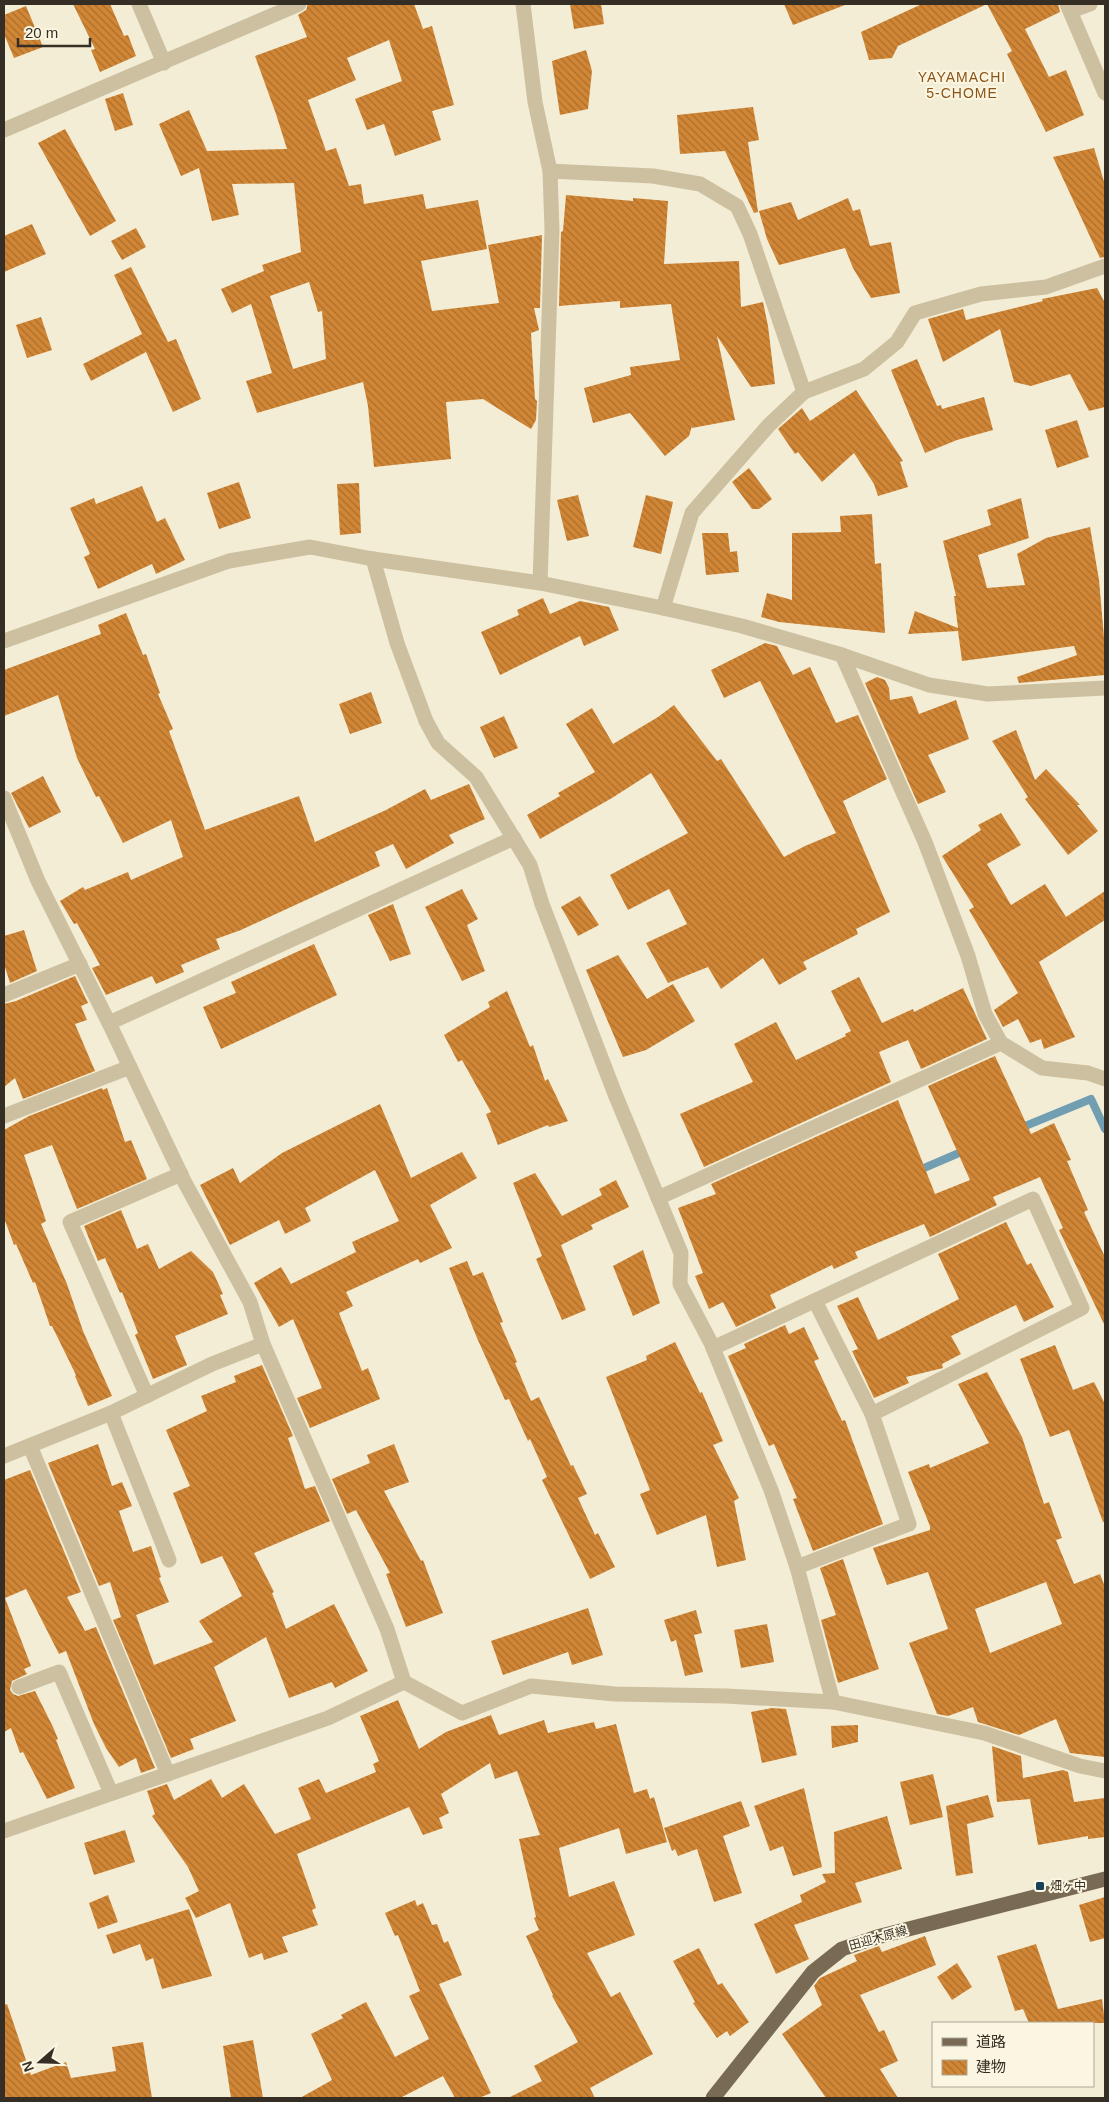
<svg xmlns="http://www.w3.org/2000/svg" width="1109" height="2102" viewBox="0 0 1109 2102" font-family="Helvetica,'Noto Sans JP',sans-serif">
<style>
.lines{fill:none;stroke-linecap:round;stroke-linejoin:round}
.stream{stroke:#729eb2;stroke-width:8}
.building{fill:url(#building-back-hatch);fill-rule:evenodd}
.minor{stroke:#ccc0a1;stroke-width:15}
.major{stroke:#796a54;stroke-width:15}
.poi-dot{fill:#17435a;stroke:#fbf6e2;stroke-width:2}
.labels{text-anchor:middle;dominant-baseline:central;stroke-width:4;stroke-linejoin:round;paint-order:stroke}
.poi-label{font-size:12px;fill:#352e24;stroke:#fbf6e2;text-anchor:start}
.street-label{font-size:12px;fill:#352e24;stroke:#fbf6e2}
.neighbourhood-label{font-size:14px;letter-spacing:1px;fill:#8b5316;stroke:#fbf6e2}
</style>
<defs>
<pattern id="building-back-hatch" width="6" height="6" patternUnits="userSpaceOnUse" patternTransform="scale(1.25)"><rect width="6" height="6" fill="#d18635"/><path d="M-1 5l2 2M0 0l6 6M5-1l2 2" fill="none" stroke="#aa6e2d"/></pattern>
</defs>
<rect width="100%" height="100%" fill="#f3edd5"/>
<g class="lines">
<g class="stream">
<polyline points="1018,1129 1091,1099 1105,1129"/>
<polyline points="917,1171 966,1150"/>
</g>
</g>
<g class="building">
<polygon points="73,4 110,4 124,36 128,35 136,56 100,72 91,50 95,49"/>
<path d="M308,4H414L423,29L432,26L454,105L432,111L441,140L395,156L384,124L367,130L355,99L402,81L389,40L347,58L356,80L308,100L326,151L336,148L349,186L361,184L364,204L423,194L426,209L478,200L487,249L421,261L432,311L499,303L488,245L542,235L540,308H534L539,330L531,333L535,399L537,401L536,420L531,429L483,399L446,402L451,459L374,467L368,406L363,382L257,413L246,381L272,373L251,304L232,313L221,289L264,271L262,265L301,252L294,183L232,184L239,215L212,221L199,168L181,176L159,124L189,110L207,151L287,149L276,114L255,56L307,37L298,15L306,10ZM309,282L318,312L322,311L326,359L293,369L270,296Z"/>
<polygon points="570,4 601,4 604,24 574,29"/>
<polygon points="784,4 845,4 845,5 793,25"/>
<polygon points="922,4 1058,4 1060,12 1025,29 1049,77 1066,70 1084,115 1046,132 1007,54 1012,51 987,4 898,46 892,58 869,60 861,32"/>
<polygon points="26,6 43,47 14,58 4,34 4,15"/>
<polygon points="586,50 592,71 588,109 560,115 552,61"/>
<polygon points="123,93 133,125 115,131 105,99"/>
<polygon points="753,107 759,140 748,142 758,212 754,213 725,151 680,154 677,115"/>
<polygon points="65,129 116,221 90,236 38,143"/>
<polygon points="1094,148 1105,185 1105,257 1100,258 1053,157"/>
<polygon points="566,195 633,201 633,198 668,201 664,264 739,261 741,307 763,302 768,326 775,384 751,387 717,336 735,420 692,428 692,426 689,436 665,456 630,413 593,423 584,388 631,375 630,367 680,360 671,304 620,308 620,301 559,306 561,232 563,231"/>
<polygon points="848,198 853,211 860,209 870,246 891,242 900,293 871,298 853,268 845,248 779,265 767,239 759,211 791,202 798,220"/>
<polygon points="32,224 46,254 4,272 4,236"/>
<polygon points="136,228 146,247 122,260 111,241"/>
<polygon points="131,267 168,342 176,339 201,399 173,412 146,352 91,381 83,364 142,334 114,275"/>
<polygon points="1097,288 1105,303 1105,407 1089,411 1070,374 1031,386 1014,382 1000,329 943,362 928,319 963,309 966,320 1043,301 1042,299"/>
<polygon points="41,317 52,350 27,358 16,325"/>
<polygon points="917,359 937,406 941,405 942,409 984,397 993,430 957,440 925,453 891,370"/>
<polygon points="856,390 903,461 900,462 908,487 878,496 874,484 854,453 822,482 798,452 795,454 778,429 802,408 810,421"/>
<polygon points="1077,420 1089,457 1057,468 1045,430"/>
<polygon points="749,468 772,499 759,509 752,509 732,482"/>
<polygon points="239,482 251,518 219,529 207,493"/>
<polygon points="359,483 361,533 340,535 337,484"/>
<polygon points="142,486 157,522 165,518 185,560 156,574 152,564 98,589 84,557 90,554 70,508 94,498 96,504"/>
<polygon points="578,495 589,536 567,541 557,500"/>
<polygon points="646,495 673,502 661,554 633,547"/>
<polygon points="1021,498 1029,538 978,555 987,588 1025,585 1017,554 1046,538 1090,527 1099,580 1105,649 1105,675 1019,683 1017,677 1077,655 1074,646 962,661 958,631 908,634 915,611 958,628 954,596 956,596 943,541 991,525 987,510"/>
<polygon points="872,514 875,564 881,563 885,633 779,622 761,617 767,593 792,600 792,533 841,532 840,516"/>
<polygon points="702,533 728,533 730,552 737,551 739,572 706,575"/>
<polygon points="543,598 550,614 580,601 609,607 619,630 584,646 580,636 500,675 481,632 519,615 517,610"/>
<polygon points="126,613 143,655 146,654 160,693 158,694 173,729 169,731 205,830 299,796 315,842 386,810 425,789 431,800 469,784 485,819 449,835 454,843 406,869 393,844 375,852 380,866 241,930 216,939 220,949 181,965 184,972 156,984 152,976 106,995 92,968 100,965 77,923 74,924 60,901 83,887 85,890 128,872 131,880 183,857 171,820 123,843 99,796 96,797 77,758 58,695 4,716 4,670 101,634 98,625"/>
<polygon points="765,643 777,646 793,675 810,667 836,723 858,715 887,779 843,801 890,912 856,929 858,934 803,962 807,969 779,985 763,958 721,989 708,967 668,983 646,943 687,924 669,889 628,910 610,875 688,833 651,773 612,798 540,839 527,815 560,796 558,793 595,772 566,724 592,708 613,744 658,717 674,705 717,761 721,759 784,857 805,846 836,833 760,681 724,698 711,670"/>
<polygon points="877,677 885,680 889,688 890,700 912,696 919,714 956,700 969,739 928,755 946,792 918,804 865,683"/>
<polygon points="371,692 382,723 350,734 339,704"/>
<polygon points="504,716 518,748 494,758 480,727"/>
<polygon points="1016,730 1035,780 1046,769 1080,805 1077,805 1098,831 1068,855 1025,799 1028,797 992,741"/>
<polygon points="43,776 61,812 29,828 11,793"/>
<polygon points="1001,813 1021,845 987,864 1011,905 1045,884 1066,917 1105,891 1105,920 1039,962 1075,1037 1044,1049 1041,1039 1030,1043 1018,1019 1003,1027 994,1010 1018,993 969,910 974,907 942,856 981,830 978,825"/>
<polygon points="462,889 478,919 467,925 485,971 462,981 425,907"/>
<polygon points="580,896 599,925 578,936 561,907"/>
<polygon points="393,904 411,954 390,961 368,915"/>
<polygon points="24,930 37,971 10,983 4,964 4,936"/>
<polygon points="314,944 337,995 221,1049 203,1007 236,993 231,982"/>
<polygon points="618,955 647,999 673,984 695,1021 646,1050 623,1057 586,970"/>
<polygon points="75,976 88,1003 81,1006 87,1020 75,1024 95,1071 23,1099 15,1078 4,1087 4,1004 16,1001"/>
<polygon points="859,977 882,1023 913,1009 914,1012 963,988 987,1039 921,1069 908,1040 879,1052 891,1082 704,1167 680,1114 753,1082 734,1044 776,1022 796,1060 846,1036 845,1034 851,1031 831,991"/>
<polygon points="507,991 530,1047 533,1045 545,1081 548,1079 568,1121 549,1127 548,1125 498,1145 486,1114 491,1112 462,1060 458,1062 444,1035 490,1007 488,1002"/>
<polygon points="995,1056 1031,1134 1054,1123 1071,1160 1067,1161 1088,1210 1084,1212 1105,1257 1105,1326 1059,1230 1063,1228 1040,1177 993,1197 997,1205 930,1237 924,1224 855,1252 858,1258 834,1269 832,1265 770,1295 776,1308 736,1327 723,1302 709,1309 695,1276 703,1273 678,1208 716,1194 711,1184 898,1100 935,1194 970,1180 928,1086"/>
<polygon points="102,1088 103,1090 107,1088 125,1142 131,1140 147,1179 77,1209 52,1145 24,1155 46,1221 41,1224 67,1284 83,1331 112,1396 88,1406 75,1376 76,1375 52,1326 50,1326 35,1282 33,1283 16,1244 14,1245 4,1218 4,1130 29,1116"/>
<polygon points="380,1104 411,1178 462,1152 477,1178 430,1205 452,1248 420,1263 418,1259 346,1292 353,1306 339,1313 362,1371 368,1368 380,1399 310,1428 297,1398 322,1388 293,1319 279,1327 254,1283 281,1267 291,1284 356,1252 352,1242 399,1221 375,1170 305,1208 311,1221 285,1234 279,1220 230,1245 200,1185 233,1168 240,1183 282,1153"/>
<polygon points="535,1173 562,1216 602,1195 599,1189 616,1180 629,1207 591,1225 593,1229 561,1245 586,1310 562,1320 536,1259 542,1256 513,1183"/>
<polygon points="121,1210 137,1249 148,1244 159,1269 191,1251 213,1272 223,1294 220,1295 228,1314 175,1336 187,1365 153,1379 135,1335 138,1333 122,1292 120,1293 105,1258 98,1261 84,1226"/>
<polygon points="1006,1222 1027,1265 1031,1263 1054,1307 1024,1322 1016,1305 951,1336 961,1354 942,1364 943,1368 906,1377 909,1383 874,1398 852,1351 858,1349 837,1306 858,1297 878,1340 899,1330 959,1299 938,1254"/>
<polygon points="643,1250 660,1303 633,1316 613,1266"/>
<polygon points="467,1261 473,1276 483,1272 503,1322 500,1323 517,1362 515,1363 531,1401 539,1397 571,1466 573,1465 587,1494 578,1498 595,1535 598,1533 615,1567 590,1579 542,1480 547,1477 530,1439 528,1441 509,1399 505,1400 477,1338 449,1268"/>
<polygon points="785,1325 789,1334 804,1327 819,1359 814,1361 842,1421 845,1420 883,1524 813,1551 793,1499 797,1498 774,1444 769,1446 728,1356 746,1348 744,1344"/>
<polygon points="675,1342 700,1393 702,1392 723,1441 713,1445 739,1498 734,1501 746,1560 717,1567 706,1515 657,1535 640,1494 650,1490 606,1377 647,1360 646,1356"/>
<polygon points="1055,1345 1073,1390 1094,1382 1105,1404 1105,1522 1103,1522 1069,1430 1050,1437 1020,1359"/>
<polygon points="262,1365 293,1436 288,1438 305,1489 315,1486 330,1521 254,1553 274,1592 272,1593 286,1629 334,1604 368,1671 335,1688 332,1682 289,1698 266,1637 214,1667 236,1721 190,1739 194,1749 171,1758 113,1620 121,1617 110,1582 99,1586 48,1463 98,1444 112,1486 122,1482 132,1506 119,1511 133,1552 151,1546 161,1577 159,1578 169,1602 136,1615 154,1665 213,1642 199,1621 242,1596 222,1556 201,1564 173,1493 190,1486 166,1430 207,1411 201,1396 236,1382 234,1376"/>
<path d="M987,1372L1022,1437L1044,1504L1049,1502L1062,1538L1056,1540L1074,1584L1100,1574L1105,1587V1757L1070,1753L1056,1719L1019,1735L978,1722L973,1707L948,1716L937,1714L909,1643L948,1629L928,1572L887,1585L873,1548L930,1530V1526L908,1472L929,1464L930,1468L989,1443L958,1384ZM1046,1582L1062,1624L990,1653L975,1609Z"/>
<polygon points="394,1444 409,1482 384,1491 421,1561 423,1560 443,1613 406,1627 386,1574 390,1573 356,1510 347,1514 332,1479 370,1463 367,1455"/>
<polygon points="30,1470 81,1592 67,1597 85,1631 96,1627 155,1768 141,1773 136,1758 119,1767 106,1748 94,1724 66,1651 59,1654 26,1589 5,1598 31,1666 24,1669 27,1674 12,1681 10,1690 13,1694 18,1696 35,1691 53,1727 58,1739 56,1740 75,1788 47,1799 23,1752 20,1753 11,1728 4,1732 4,1480"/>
<polygon points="843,1559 879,1669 838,1683 821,1620 836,1615 820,1568"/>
<polygon points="588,1608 603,1655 572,1665 568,1652 503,1675 491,1641"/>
<polygon points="696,1610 702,1633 694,1635 703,1672 685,1676 676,1640 671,1642 664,1620"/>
<polygon points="767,1624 774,1662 741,1668 734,1630"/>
<polygon points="398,1700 419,1749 446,1732 491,1715 499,1735 544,1720 548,1733 594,1722 596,1729 616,1724 634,1793 647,1789 650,1799 654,1797 667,1842 626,1854 619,1828 559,1848 569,1897 614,1881 635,1935 587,1953 611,1997 620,1992 653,2054 590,2088 595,2098 508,2098 542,2081 534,2066 578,2042 552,1996 553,1995 526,1936 539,1930 534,1918 536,1917 519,1839 540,1835 517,1771 495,1779 490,1763 441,1794 449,1813 439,1818 443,1828 423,1835 409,1807 297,1854 316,1908 312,1910 318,1925 282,1937 288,1952 264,1960 262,1953 249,1958 230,1903 196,1918 185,1898 199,1891 188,1867 152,1816 155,1814 147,1791 167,1784 174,1800 211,1779 222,1798 244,1784 275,1834 311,1819 298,1788 319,1779 326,1793 376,1772 373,1764 379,1761 360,1716"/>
<polygon points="772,1708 786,1709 797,1755 762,1763 751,1712"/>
<polygon points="858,1725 858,1742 832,1748 831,1726"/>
<polygon points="992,1746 1021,1756 1023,1778 1063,1770 1068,1772 1074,1802 1105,1798 1105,1837 1088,1839 1088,1836 1038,1845 1030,1799 997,1802"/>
<polygon points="933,1774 943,1817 910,1825 900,1782"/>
<polygon points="804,1788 822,1867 793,1876 783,1846 770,1851 754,1806"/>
<polygon points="988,1795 994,1817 967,1824 973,1873 956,1876 946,1806"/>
<polygon points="741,1801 750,1826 723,1836 742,1893 714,1902 697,1849 678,1856 675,1849 672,1851 664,1828"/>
<polygon points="887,1816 902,1869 855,1883 862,1902 794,1925 809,1959 776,1974 754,1924 802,1902 800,1895 826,1882 822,1874 835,1873 834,1832"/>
<polygon points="125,1830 135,1862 94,1875 84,1843"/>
<polygon points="108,1895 118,1922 98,1929 89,1903"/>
<polygon points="1105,1897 1105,1938 1090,1942 1079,1905"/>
<polygon points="415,1900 417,1906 423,1903 432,1925 437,1924 444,1943 448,1941 462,1975 439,1984 491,2093 479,2098 455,2098 443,2076 400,2098 300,2098 332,2080 311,2034 343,2018 341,2015 366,2002 395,2057 429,2039 409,1996 420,1991 398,1935 395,1936 385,1913"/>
<polygon points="189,1909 212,1976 162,1989 153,1958 146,1961 140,1944 113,1954 106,1935"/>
<polygon points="925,1936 936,1965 860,1995 879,2032 884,2030 898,2061 880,2069 898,2098 826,2098 782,2034 822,2005 814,1986 820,1978 857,1961 854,1955 879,1946 882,1952"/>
<polygon points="1036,1944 1058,2009 1102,1999 1105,2023 1029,2023 1023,2009 1015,2011 997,1956"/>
<polygon points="699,1948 718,1985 722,1983 749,2022 730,2036 727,2031 717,2038 693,2003 695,2002 673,1961"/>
<polygon points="957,1963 972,1987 952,2000 937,1977"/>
<polygon points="7,2004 31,2075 66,2062 71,2078 116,2071 112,2047 143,2042 152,2098 4,2098 4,2005"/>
<polygon points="253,2040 263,2098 231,2098 223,2046"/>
</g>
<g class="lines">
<g class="minor">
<polyline points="139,4 164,63"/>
<polyline points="523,4 535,102 550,171 552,230 540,583"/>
<polyline points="1067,4 1105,93"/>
<polyline points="1071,11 1090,4"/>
<polyline points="4,130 299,4"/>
<polyline points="550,171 653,176 700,184 737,206 750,234 804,392"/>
<polyline points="373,559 397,643 426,721 438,743 476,777 530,865 542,904 615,1094 681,1253 680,1284 711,1343 771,1490 797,1567 833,1702"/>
<polyline points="663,608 692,513 769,425 804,392 864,369 897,342 915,313 981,294 1046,287 1105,266"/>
<polyline points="4,641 229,561 310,547 373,559 540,583 663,608 742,626 842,655 929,685 988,694 1105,688"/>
<polyline points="842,655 925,842 968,956 985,1014 1001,1043 1042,1068 1088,1073 1105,1079"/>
<polyline points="4,798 38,881 109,1023 184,1181 250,1302 263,1344 387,1629 404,1682 462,1713 531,1686 615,1694 726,1696 833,1702 984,1733 1080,1766 1105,1771"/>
<polyline points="4,995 80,964"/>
<polyline points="109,1023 514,838"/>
<polyline points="4,1116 130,1067"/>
<polyline points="658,1198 1001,1043"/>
<polyline points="713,1348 1033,1199 1082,1308 872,1414"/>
<polyline points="147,1396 70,1222 181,1174"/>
<polyline points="111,1413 169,1560"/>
<polyline points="30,1446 168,1774"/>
<polyline points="4,1456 111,1413 212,1364 263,1344"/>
<polyline points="797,1567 909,1524 872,1414 815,1301"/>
<polyline points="19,1687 59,1672 111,1793"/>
<polyline points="4,1831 328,1718 404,1682"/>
</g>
<polyline class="major" points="713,2098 813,1972 842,1949 877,1937 1105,1879"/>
</g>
<rect class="poi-dot" x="1035" y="1881" width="10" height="10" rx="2.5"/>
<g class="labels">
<g class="poi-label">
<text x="1050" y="1886">畑ヶ中</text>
</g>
<g class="street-label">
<text transform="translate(878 1938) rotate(-16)">田迎木原線</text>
</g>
<g class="neighbourhood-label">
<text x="962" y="77">YAYAMACHI<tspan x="962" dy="16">5-CHOME</tspan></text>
</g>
</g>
<rect width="1109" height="2102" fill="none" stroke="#352e24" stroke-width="10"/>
<rect x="932" y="2022" width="162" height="65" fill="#fbf6e2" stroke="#aca696"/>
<rect x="942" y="2038" width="25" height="8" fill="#796a54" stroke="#aca696"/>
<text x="976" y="2047" font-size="15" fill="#352e24">道路</text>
<rect x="942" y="2060" width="25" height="15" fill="url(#building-back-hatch)" stroke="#aca696"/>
<text x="976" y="2072" font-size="15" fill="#352e24">建物</text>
<g transform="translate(40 2062) rotate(250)" stroke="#fbf6e2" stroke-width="4" paint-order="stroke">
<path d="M0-4L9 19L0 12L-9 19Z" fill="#352e24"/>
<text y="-8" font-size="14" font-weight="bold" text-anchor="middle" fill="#352e24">N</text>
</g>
<path d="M18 38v8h72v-8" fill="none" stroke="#352e24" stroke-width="2.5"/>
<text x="25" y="38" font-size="15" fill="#352e24" stroke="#fbf6e2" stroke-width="4" paint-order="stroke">20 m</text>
</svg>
